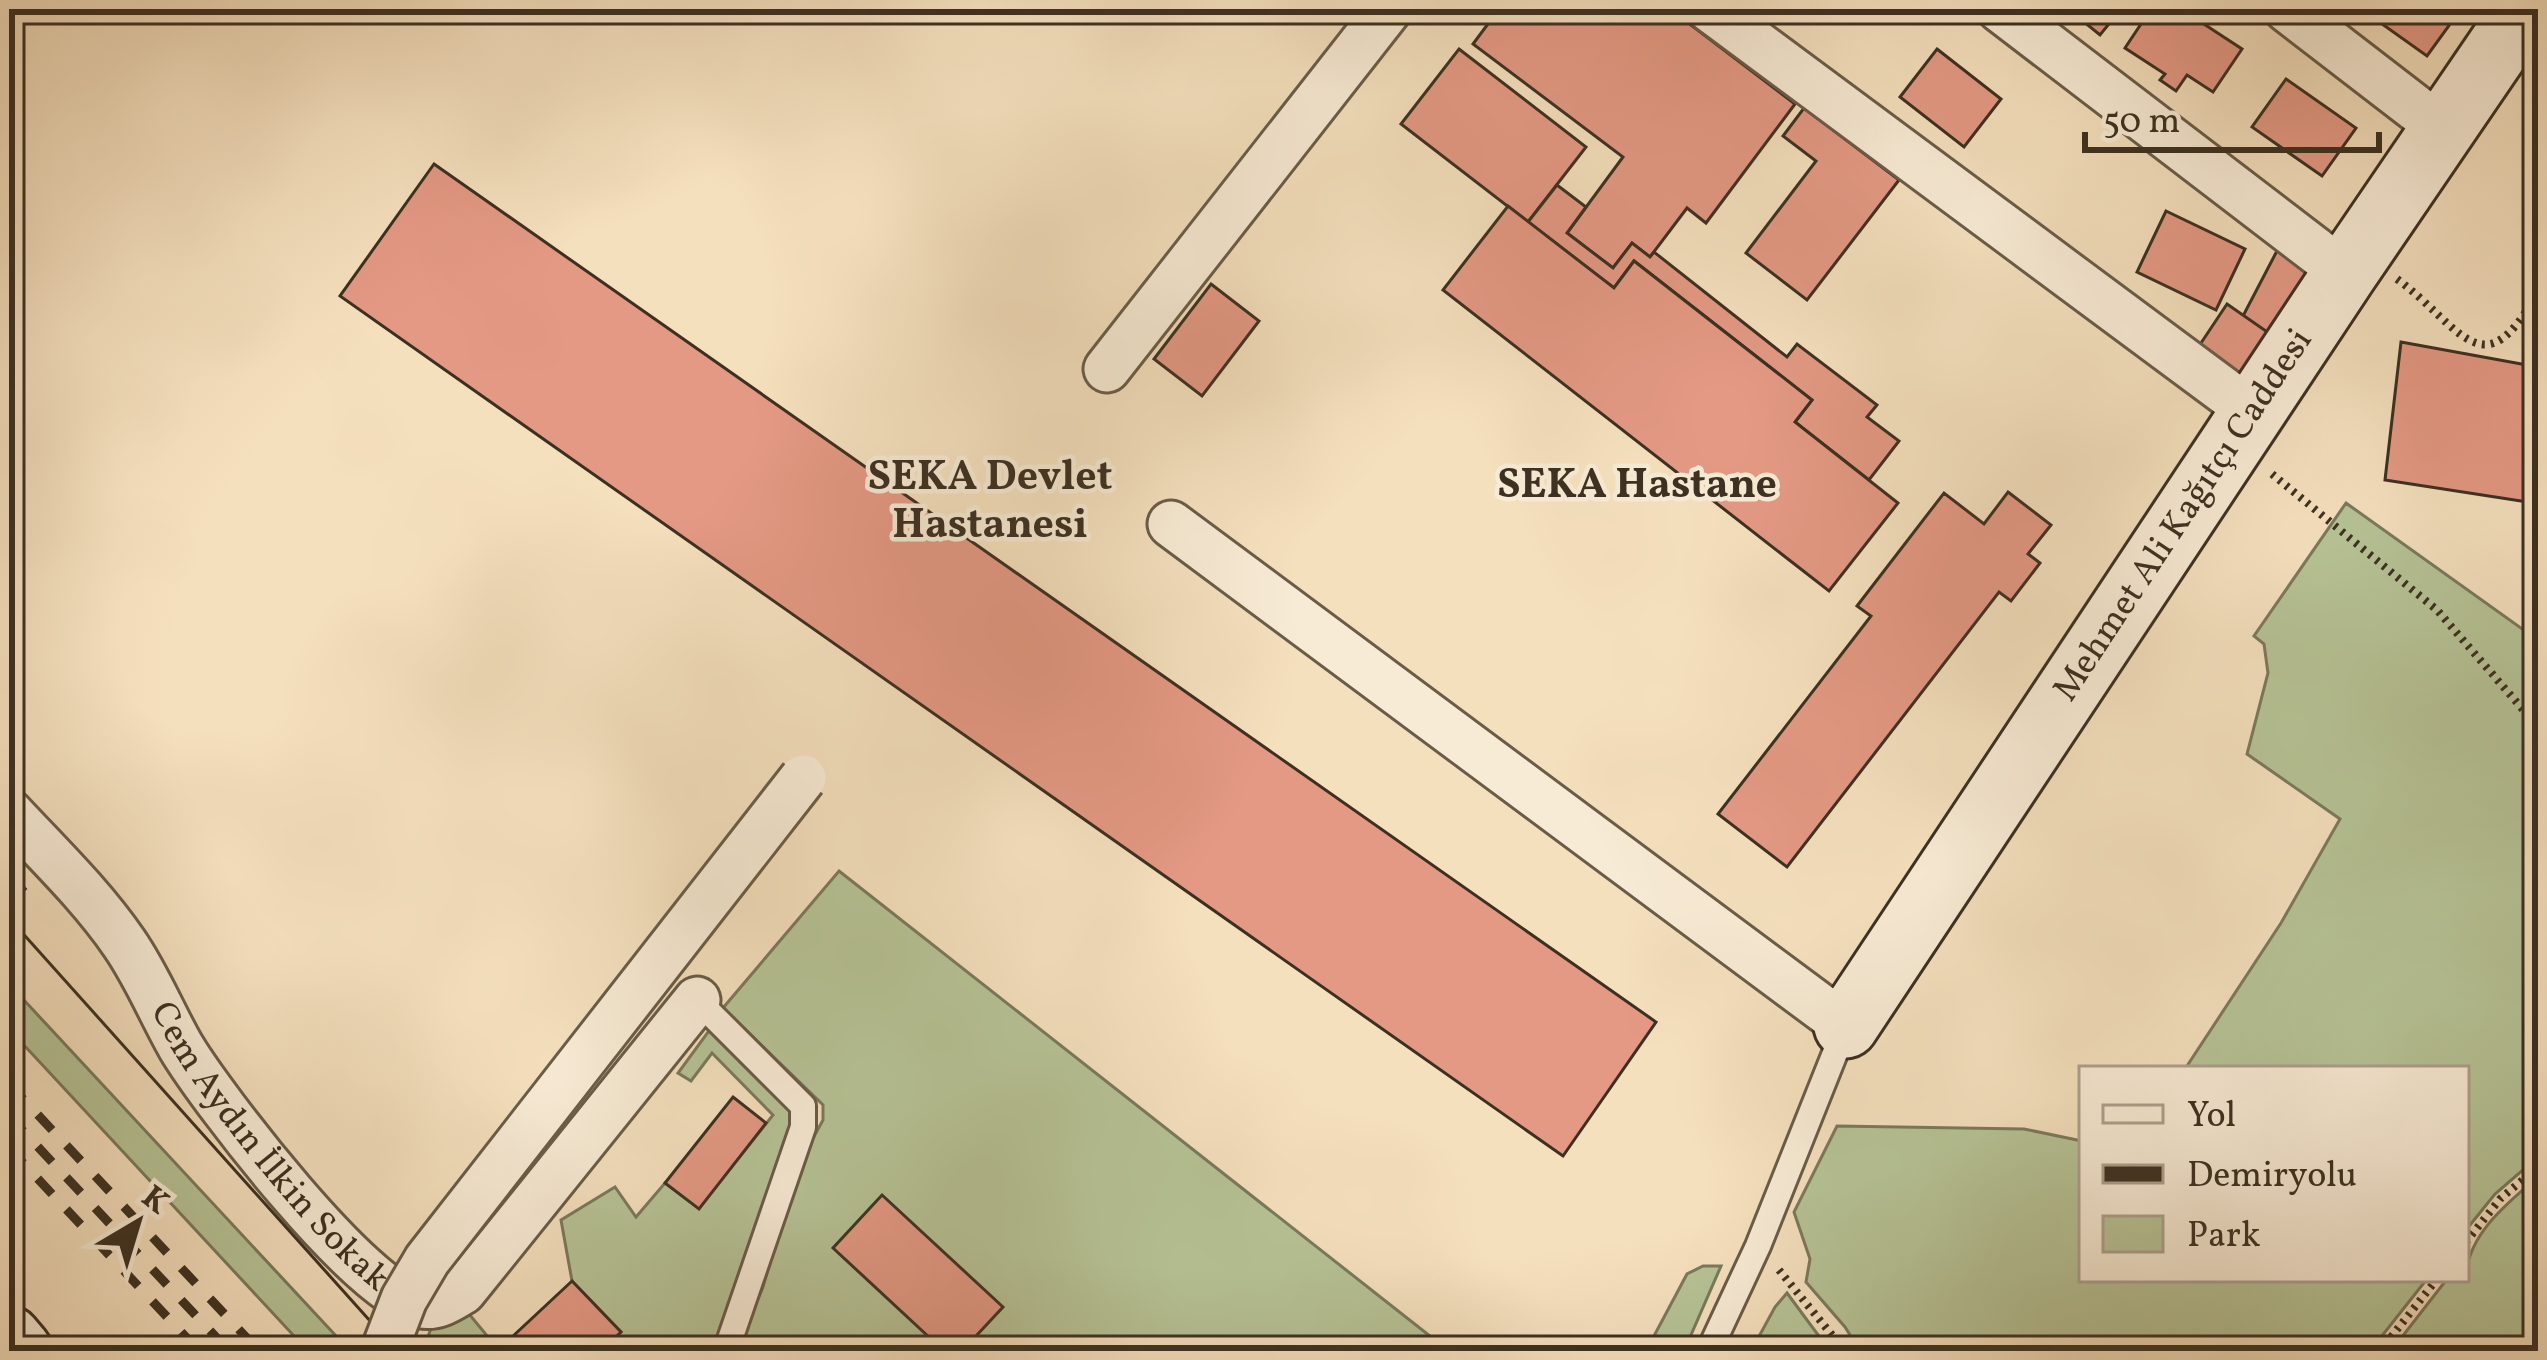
<svg xmlns="http://www.w3.org/2000/svg" width="2547" height="1360" viewBox="0 0 2547 1360" font-family="Vollkorn,serif">
<style>
.green{fill:#b6c396;stroke:#797a5c;stroke-width:3}
.building{fill:#e49984;stroke:#3c3021;stroke-width:3}
.lines{fill:none;stroke-linecap:round;stroke-linejoin:round}
.lane-casing{stroke:#6a5c48;stroke-width:30}
.street-casing{stroke:#6a5c48;stroke-width:51}
.secondary-casing{stroke:#3c3021;stroke-width:69}
.path{stroke:#3c3021;stroke-width:8;stroke-dasharray:3 6;stroke-linecap:butt}
.lane{stroke:#f8ebd5;stroke-width:24}
.street{stroke:#f8ebd5;stroke-width:45}
.secondary{stroke:#f8ebd5;stroke-width:63}
.tram{stroke:#3c3021;stroke-width:3}
.rail{stroke:#3c3021;stroke-width:9;stroke-dasharray:21 21;stroke-linecap:butt}
.street-bridge-casing{stroke:#6a5c48;stroke-width:51;stroke-linecap:butt}
.street-bridge{stroke:#f8ebd5;stroke-width:45}
.labels{text-anchor:middle;dominant-baseline:central;stroke-width:9;stroke-linejoin:round;paint-order:stroke}
.street-label{font-size:36px;fill:#3c3021;stroke:#f8ebd5}
.quarter-label{font-size:42px;font-weight:bold;fill:#3c3021;stroke:#f8ebd5}
</style>
<rect width="100%" height="100%" fill="#f5e0be"/>
<filter id="stains"><feTurbulence type="fractalNoise" baseFrequency=".00167" numOctaves="4"/><feColorMatrix values="0 0 0 0 .2 0 0 0 0 .09 0 0 0 0 .02 0 0 0 .5 -.17"/></filter>
<radialGradient id="worn" r=".72"><stop offset=".6" stop-color="#630" stop-opacity="0"/><stop offset="1" stop-color="#630" stop-opacity=".3"/></radialGradient>
<g class="green">
<polygon points="2346,503 2525,631 2538,596 2538,1157 2495,1194 2466,1230 2466,1069 2185,1069 2281,923 2340,819 2247,754 2268,673 2264,644 2254,636"/>
<polygon points="839,871 1449,1351 736,1351 763,1287 797,1167 823,1120 823,1105 723,1008"/>
<polygon points="9,984 350,1351 308,1351 9,1029"/>
<polygon points="711,1028 725,1037 740,1062 790,1107 793,1121 718,1351 601,1351 621,1332 572,1281 561,1220 615,1187 636,1217 665,1183 699,1208 773,1115 712,1053 691,1081 678,1073"/>
<polygon points="1837,1126 2024,1129 2082,1141 2082,1279 2427,1279 2370,1351 1860,1351 1845,1327 1806,1282 1810,1259 1794,1212"/>
<path d="M2538,1177V1351H2391L2447,1279H2466C2466,1236 2507,1203 2538,1177Z"/>
<polygon points="1703,1266 1721,1266 1684,1351 1646,1351 1687,1274"/>
<polygon points="1787,1293 1830,1351 1751,1351 1775,1307"/>
<polygon points="440,1303 465,1309 498,1349 423,1351"/>
</g>
<g class="building">
<polygon points="1499,9 1670,9 1795,104 1706,223 1687,208 1650,257 1632,243 1613,268 1567,233 1623,157 1473,44"/>
<polygon points="2068,9 2121,9 2100,35"/>
<polygon points="2151,9 2181,9 2242,49 2213,92 2187,75 2176,91 2160,80 2165,74 2125,48"/>
<polygon points="2361,9 2461,9 2427,56"/>
<polygon points="1459,49 1586,147 1528,222 1401,124"/>
<polygon points="1937,49 2001,99 1964,147 1900,97"/>
<polygon points="2286,79 2356,128 2322,176 2252,127"/>
<polygon points="1804,108 1899,180 1807,300 1746,253 1816,161 1783,136"/>
<polygon points="434,164 1656,1022 1563,1156 340,296"/>
<polygon points="1557,185 1586,207 1567,233 1613,268 1632,243 1650,257 1654,252 1787,357 1797,344 1877,405 1867,417 1899,441 1869,480 1795,422 1812,400 1634,261 1614,288 1528,222"/>
<polygon points="1508,206 1614,288 1634,261 1812,400 1795,422 1898,503 1829,591 1443,290"/>
<polygon points="2166,211 2245,249 2216,310 2137,272"/>
<polygon points="2279,247 2315,273 2269,334 2243,316"/>
<polygon points="1211,284 1259,321 1202,396 1154,359"/>
<polygon points="2227,304 2276,338 2245,382 2197,349"/>
<polygon points="2401,342 2538,367 2534,503 2385,480"/>
<polygon points="2008,492 2051,525 2028,554 2040,563 2011,601 1999,592 1787,867 1718,814 1871,616 1857,606 1944,493 1984,524"/>
<polygon points="733,1097 766,1123 699,1209 665,1183"/>
<polygon points="882,1195 1003,1307 962,1351 944,1351 833,1248"/>
<polygon points="572,1281 621,1332 601,1351 497,1351"/>
</g>
<g class="lines">
<defs>
<g id="lane">
<polyline points="697,1000 803,1106 803,1127 726,1351"/>
<polyline points="1709,1351 1758,1246 1845,1028"/>
</g>
<g id="street">
<polyline points="1710,9 2254,413"/>
<polyline points="2000,9 2345,273"/>
<polyline points="2287,9 2444,130"/>
<polyline points="1107,369 1389,9"/>
<polyline points="1171,524 1846,1026"/>
<path id="s1" d="M9,812C48,854 91,895 124,943C147,976 161,1012 181,1047C212,1099 365,1298 421,1305C437,1308 450,1299 463,1291L697,1000"/>
</g>
<g id="secondary">
<path id="s2" d="M1846,1026L2345,273L2525,9"/>
<polyline points="9,1338 20,1351"/>
</g>
</defs>
<use href="#lane" class="lane-casing"/>
<use href="#street" class="street-casing"/>
<use href="#secondary" class="secondary-casing"/>
<g class="path">
<path d="M2397,279C2461,326 2483,393 2538,291"/>
<polyline points="2272,474 2437,610 2538,727"/>
<polyline points="9,900 26,885"/>
<polyline points="2466,1242 2500,1199 2538,1167"/>
<polyline points="1779,1270 1845,1351"/>
<polyline points="2380,1351 2437,1279"/>
</g>
<use href="#lane" class="lane"/>
<use href="#street" class="street"/>
<use href="#secondary" class="secondary"/>
<polyline class="tram" points="9,918 397,1351"/>
<g class="rail">
<polyline points="9,1084 259,1351"/>
<polyline points="9,1116 229,1351"/>
<polyline points="9,1148 199,1351"/>
</g>
<defs>
<polyline id="street-bridge" points="384,1351 404,1299 427,1260 803,778"/>
</defs>
<use href="#street-bridge" class="street-bridge-casing"/>
<use href="#street-bridge" class="street-bridge"/>
</g>
<g class="labels">
<g class="street-label">
<text stroke="none"><textPath href="#s2" startOffset="612">Mehmet Ali Kağıtçı Caddesi</textPath></text>
<text stroke="none"><textPath href="#s1" startOffset="426">Cem Aydın İlkin Sokak</textPath></text>
</g>
<g class="quarter-label">
<text x="990" y="478">SEKA Devlet<tspan x="990" dy="48">Hastanesi</tspan></text>
<text x="1637" y="486">SEKA Hastane</text>
</g>
</g>
<rect width="2547" height="1360" fill="none" stroke="#f5e0be" stroke-width="48"/>
<rect x="12" y="12" width="2523" height="1336" fill="none" stroke="#3c3021" stroke-width="6"/>
<rect x="24" y="24" width="2499" height="1312" fill="none" stroke="#3c3021" stroke-width="3"/>
<rect x="2079" y="1066" width="390" height="216" fill="#f8ebd5" stroke="#ada08d" stroke-width="3"/>
<rect x="2103" y="1105" width="60" height="18" fill="#f8ebd5" stroke="#ada08d" stroke-width="3"/>
<text x="2187" y="1126" font-size="36" fill="#3c3021">Yol</text>
<rect x="2103" y="1165" width="60" height="18" fill="#3c3021" stroke="#ada08d" stroke-width="3"/>
<text x="2187" y="1186" font-size="36" fill="#3c3021">Demiryolu</text>
<rect x="2103" y="1216" width="60" height="36" fill="#b6c396" stroke="#ada08d" stroke-width="3"/>
<text x="2187" y="1246" font-size="36" fill="#3c3021">Park</text>
<g transform="translate(138 1222) rotate(38)" stroke="#f8ebd5" stroke-width="9" paint-order="stroke">
<path d="M0-9L21 45L0 30L-21 45Z" fill="#3c3021"/>
<text y="-18" font-size="33" font-weight="bold" text-anchor="middle" fill="#3c3021">K</text>
</g>
<path d="M2085 132v18h294v-18" fill="none" stroke="#3c3021" stroke-width="6"/>
<text x="2103" y="132" font-size="36" fill="#3c3021" stroke="#f8ebd5" stroke-width="9" paint-order="stroke">50 m</text>
<rect width="100%" height="100%" filter="url(#stains)"/>
<rect width="100%" height="100%" fill="url(#worn)"/>
</svg>
